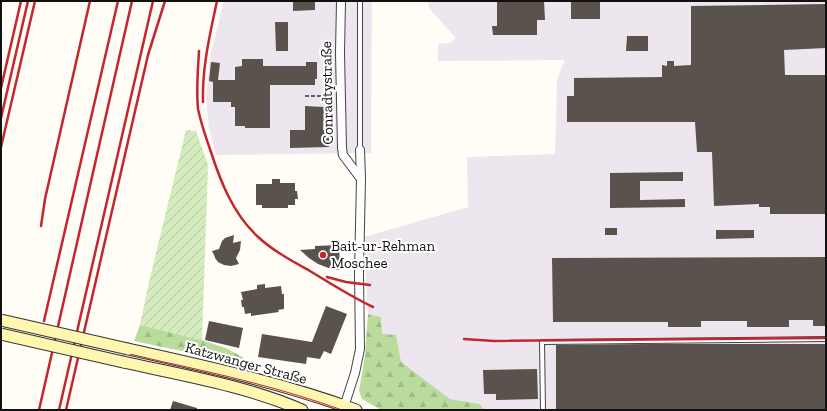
<svg xmlns="http://www.w3.org/2000/svg" width="827" height="411" viewBox="0 0 827 411" font-family="'Zilla Slab',serif">
<style>
.industrial{fill:#eee6ef}
.forest{fill:url(#forest-firs)}
.garden{fill:url(#garden-furrows)}
.building{fill:#5a524d}
.lines{fill:none;stroke-linecap:round;stroke-linejoin:round}
.lane-casing{stroke:#444;stroke-width:6}
.street-casing{stroke:#444;stroke-width:10}
.secondary-casing{stroke:#333;stroke-width:13}
.path{stroke:#333;stroke-width:1.5;stroke-dasharray:4 2;stroke-linecap:butt}
.lane{stroke:#fff;stroke-width:4}
.street{stroke:#fff;stroke-width:8}
.secondary{stroke:#fff6b0;stroke-width:11}
.tram{stroke:#c4262e;stroke-width:1}
.rail{stroke:#c4262e;stroke-width:2.5}
.secondary-bridge-casing{stroke:#333;stroke-width:13;stroke-linecap:butt}
.secondary-bridge{stroke:#fff6b0;stroke-width:11}
.poi-dot{fill:#c4262e;stroke:#fff;stroke-width:1.5}
.labels{text-anchor:middle;dominant-baseline:central;stroke-width:4;stroke-linejoin:round;paint-order:stroke}
.street-label{font-size:15px;fill:#111;stroke:#fff}
.poi-label{font-size:15px;fill:#111;stroke:#fff;text-anchor:start}
</style>
<defs>
<pattern id="forest-firs" width="22" height="20" patternUnits="userSpaceOnUse"><rect width="22" height="20" fill="#b9dc9c"/><path d="M5 1l3.5 6h-7zM16 11l3.5 6h-7z" fill="#9ebc85"/></pattern>
<pattern id="garden-furrows" width="10" height="10" patternUnits="userSpaceOnUse"><rect width="10" height="10" fill="#d5ebbd"/><path d="M-1 1l2-2M0 10L10 0M9 11l2-2" fill="none" stroke="#b6c8a1"/></pattern>
</defs>
<rect width="100%" height="100%" fill="#fffdf5"/>
<g class="industrial">
<polygon points="224,1 372,1 371,153 216,155 209,129 206,99 210,57"/>
<polygon points="428,1 826,1 826,410 484,410 480,404 450,399 400,362 396,335 382,335 381,317 368,314 364,237 468,207 467,157 555,154 557,79 565,60 438,61 438,44 451,43 456,38 429,8"/>
</g>
<g class="forest">
<polygon points="368,314 381,317 382,334 396,335 401,362 450,399 480,404 484,410 381,410 362,399 359,391 365,355"/>
<polygon points="140,325 202,340 228,349 244,358 234,362 134,341"/>
</g>
<polygon class="garden" points="186,130 196,131 208,165 202,340 140,325 149,282"/>
<g class="building">
<polygon points="293,1 315,1 315,10 293,11"/>
<polygon points="544,1 545,20 537,20 537,35 493,35 492,26 497,26 497,2"/>
<rect x="571" y="1" width="29" height="18"/>
<polygon points="826,4 826,48 784,50 785,75 826,75 826,214 770,214 770,207 759,207 759,204 714,206 712,152 697,152 695,122 567,122 567,96 574,96 574,78 662,77 662,65 667,66 667,61 674,61 674,66 691,65 691,6"/>
<polygon points="275,22 288,22 288,51 276,51"/>
<polygon points="627,36 648,36 648,51 626,51"/>
<polygon points="242,59 263,59 263,66 306,66 306,62 317,62 317,79 315,79 315,85 270,85 270,128 245,128 245,126 235,126 235,107 231,107 231,102 213,102 213,82 209,81 211,62 220,63 218,80 235,80 235,67 242,66"/>
<polygon points="305,106 324,107 323,130 329,130 329,147 290,148 290,130 305,130"/>
<polygon points="683,172 683,181 640,181 640,200 685,199 685,207 610,208 610,173"/>
<polygon points="272,179 280,179 280,183 295,183 295,191 297,191 298,199 295,199 295,205 288,205 288,208 262,208 262,205 256,205 256,184 272,184"/>
<rect x="605" y="228" width="12" height="7"/>
<polygon points="716,230 754,230 754,238 716,239"/>
<polygon points="234,235 233,243 241,241 240,250 236,258 239,264 231,266 224,265 218,262 215,258 215,257 212,251 219,249 222,241 225,238"/>
<polygon points="339,245 340,270 334,270 318,264 309,258 300,250 315,249 315,246"/>
<polygon points="826,257 826,326 813,326 813,320 789,320 789,327 747,327 747,321 701,321 701,327 668,327 668,322 553,322 552,258"/>
<polygon points="265,284 265,288 281,286 282,294 284,294 284,309 278,310 279,312 251,316 251,313 245,314 244,307 242,307 241,300 243,300 241,292 257,289 257,285"/>
<polygon points="326,306 347,314 331,354 324,351 320,359 307,357 306,364 258,357 262,334 312,342"/>
<polygon points="209,321 243,328 239,348 205,340"/>
<polygon points="648,344 826,344 826,410 556,410 556,345"/>
<polygon points="537,369 538,399 496,400 496,394 484,394 483,370"/>
<polygon points="173,401 197,408 197,410 170,410"/>
</g>
<g class="lines">
<defs>
<g id="lane">
<polyline points="360,150 360,1"/>
<polyline points="543,410 542,342 826,339"/>
</g>
<g id="street">
<polyline points="341,1 340,53 342,148 343,155 361,179"/>
<polyline points="343,410 355,373 360,349 359,273 361,179 360,150"/>
</g>
<g id="secondary">
<path d="M128,349C205,366 282,383 356,410"/>
<path d="M123,362C182,375 247,386 302,410"/>
</g>
</defs>
<use href="#lane" class="lane-casing"/>
<use href="#street" class="street-casing"/>
<use href="#secondary" class="secondary-casing"/>
<polyline class="path" points="305,96 333,96"/>
<use href="#lane" class="lane"/>
<use href="#street" class="street"/>
<use href="#secondary" class="secondary"/>
<path class="tram" d="M1,324C55,337 109,349 164,362C224,375 284,389 342,410"/>
<g class="rail">
<path d="M199,51C198,70 196,90 198,109C201,123 206,138 211,152C221,183 233,213 257,236C273,251 292,261 310,271C331,284 352,297 373,307"/>
<polyline points="1,88 21,1"/>
<path d="M203,102C202,67 210,34 217,1"/>
<polyline points="1,118 28,1"/>
<polyline points="1,147 35,1"/>
<polyline points="41,226 45,199 90,1"/>
<polyline points="327,277 346,282 370,285"/>
<polyline points="44,321 118,1"/>
<polyline points="464,339 494,341 826,338"/>
<polyline points="39,410 132,1"/>
<polyline points="59,410 153,1"/>
<polyline points="66,410 148,55 165,1"/>
</g>
<defs>
<g id="secondary-bridge">
<polyline points="1,320 128,349"/>
<polyline points="1,334 123,362"/>
</g>
</defs>
<use href="#secondary-bridge" class="secondary-bridge-casing"/>
<use href="#secondary-bridge" class="secondary-bridge"/>
</g>
<circle class="poi-dot" cx="323" cy="255" r="4"/>
<g class="labels">
<g class="street-label">
<text transform="translate(327 93) rotate(-91)">Conradtystraße</text>
<text transform="translate(246 363) rotate(15)">Katzwanger Straße</text>
</g>
<g class="poi-label">
<text x="331" y="246">Bait-ur-Rehman<tspan x="331" dy="17">Moschee</tspan></text>
</g>
</g>
<rect width="827" height="411" fill="none" stroke="#111111" stroke-width="4"/>
</svg>
